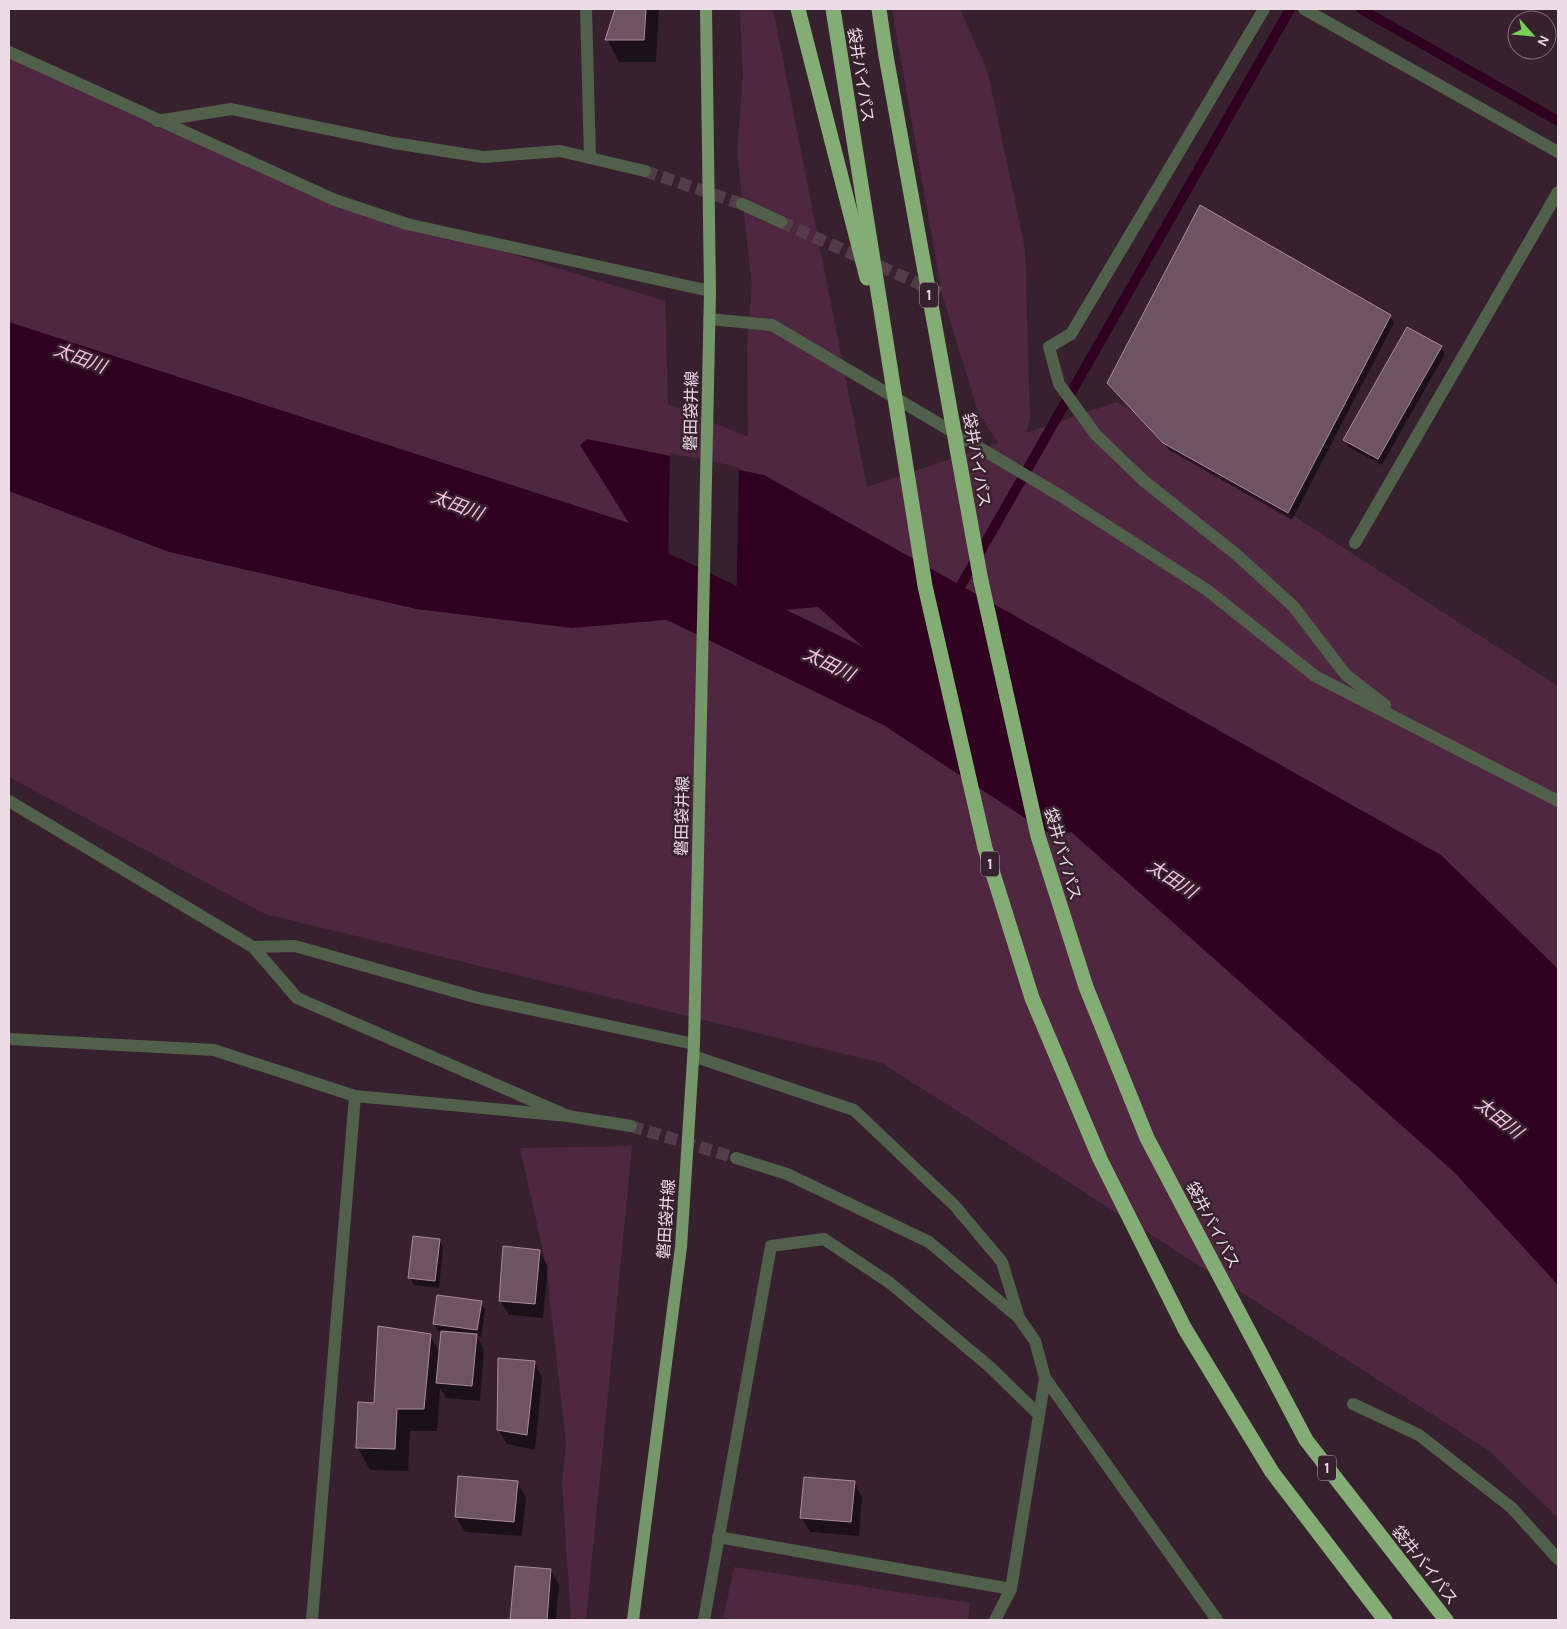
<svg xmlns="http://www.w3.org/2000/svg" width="1567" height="1629" viewBox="0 0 1567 1629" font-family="Karla,'Noto Sans JP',sans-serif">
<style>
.green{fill:#502740}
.water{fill:#2f001f}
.pier{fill:#38212e}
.shadow{fill:#0007}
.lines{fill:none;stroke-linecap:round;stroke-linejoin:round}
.stream{stroke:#2f001f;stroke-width:10}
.river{stroke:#2f001f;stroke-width:61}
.building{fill:#6e5362;stroke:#a98c9c}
.minor-tunnel{stroke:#533d49;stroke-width:12;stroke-dasharray:12 6;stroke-linecap:butt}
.minor{stroke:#50604a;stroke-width:12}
.major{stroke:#759769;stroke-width:12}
.highway{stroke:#84ac75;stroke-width:15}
.highway-bridge{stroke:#84ac75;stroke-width:15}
.labels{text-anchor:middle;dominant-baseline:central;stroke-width:5;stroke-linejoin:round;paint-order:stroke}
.shield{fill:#38212e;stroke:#b6a4ae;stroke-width:1}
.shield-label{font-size:15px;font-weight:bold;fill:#ecdce5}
.street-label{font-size:16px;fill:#ecdce5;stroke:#38212e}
.water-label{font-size:18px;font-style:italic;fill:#f8c3e0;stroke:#38212e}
</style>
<rect width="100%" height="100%" fill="#38212e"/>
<g class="green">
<polygon points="740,9 773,9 867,487 998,443 978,412 942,294 892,9 960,9 988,73 1025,249 1030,419 1026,433 1117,402 1558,686 1558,1518 1488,1450 882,1063 265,914 9,777 9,52 335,200 665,301 668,404 748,437 747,346 752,286 737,152 743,75"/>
<polygon points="632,1146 586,1620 571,1620 562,1482 566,1444 546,1264 520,1148"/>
<polygon points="734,1567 970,1603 968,1620 723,1620"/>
</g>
<polygon class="water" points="9,322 629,523 580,445 587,439 764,475 1441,855 1558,969 1558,1285 1454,1172 818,607 572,628 416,609 169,552 9,491"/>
<polygon class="pier" points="670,453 739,467 736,616 667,622"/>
<g class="shadow">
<polygon points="612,9 659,9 656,62 619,62 607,39 615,12"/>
<polygon points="1390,316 1394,323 1292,520 1169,450 1109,383"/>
<polygon points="1441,347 1445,354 1382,465 1349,447 1345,440"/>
<polygon points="439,1240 443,1247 439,1288 414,1285 410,1278"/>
<polygon points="539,1251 548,1266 543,1318 509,1315 500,1300"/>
<polygon points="481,1303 485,1310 481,1337 477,1336 484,1350 480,1401 446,1398 440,1388 437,1431 410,1431 408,1471 370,1470 357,1447 375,1404 430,1335 440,1353 442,1332 438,1331 434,1324"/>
<polygon points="534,1362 542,1377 535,1450 507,1444 498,1429"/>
<polygon points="517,1482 526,1497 522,1536 465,1532 456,1517"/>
<polygon points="854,1482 862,1497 859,1536 810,1532 801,1517"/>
<polygon points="551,1570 559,1585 556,1620 512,1620"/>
</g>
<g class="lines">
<g class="stream">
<polyline points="1361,9 1558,121"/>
<polyline points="955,596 1290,9"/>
<polyline points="898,698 912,672"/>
</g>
<polyline class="river" points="649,579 673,589 898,698 1059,804"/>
</g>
<g class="building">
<polygon points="615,9 646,9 644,40 605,40"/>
<polygon points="1200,205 1391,315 1288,513 1163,443 1107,383"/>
<polygon points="1407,327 1442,346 1378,459 1343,440"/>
<polygon points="413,1236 440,1239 435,1281 408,1278"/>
<polygon points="503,1246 540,1250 535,1304 499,1301"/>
<polygon points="437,1295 482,1301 477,1330 433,1324"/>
<polygon points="378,1326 431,1334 424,1409 397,1409 395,1449 356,1448 358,1402 374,1403"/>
<polygon points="441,1331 477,1334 472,1386 436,1383"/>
<polygon points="498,1358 535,1361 527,1435 497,1430"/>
<polygon points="458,1476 518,1481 514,1522 455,1517"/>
<polygon points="804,1477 855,1481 851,1522 800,1518"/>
<polygon points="515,1566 551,1569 547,1620 510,1620"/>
</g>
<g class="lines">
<g class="minor-tunnel">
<polyline points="645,171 742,204"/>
<polyline points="781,222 942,294"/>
<polyline points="631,1126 736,1158"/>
</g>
<g class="minor">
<polyline points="586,9 590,158"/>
<polyline points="1264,9 1071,334 1049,347 1059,384 1096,435 1144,481 1237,555 1293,606 1346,675 1385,705"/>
<polyline points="1304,9 1558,152"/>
<polyline points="9,52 335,200 407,224 710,291"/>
<polyline points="157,121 231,109 394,143 483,157 560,151 645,171"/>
<polyline points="742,204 781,222"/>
<polyline points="709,319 772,325 1061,496 1207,590 1315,676 1558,801"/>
<polyline points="1355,543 1558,192"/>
<polyline points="9,801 253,947 297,998 568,1116"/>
<polyline points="253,947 295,946 478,998 694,1044"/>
<polyline points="9,1039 214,1050 355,1096 568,1116 631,1126"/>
<polyline points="693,1056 854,1110 955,1206 1002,1262 1019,1318 1035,1341 1045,1378 1217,1620"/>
<polyline points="736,1158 787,1174 929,1242 1019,1318"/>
<polyline points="1353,1404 1419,1435 1512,1508 1558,1559"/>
<polyline points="718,1537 1011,1589"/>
<polyline points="312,1620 355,1096"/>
<polyline points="704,1620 771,1246 824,1239 890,1283 990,1367 1038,1414"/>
<polyline points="995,1620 1011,1589 1045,1378"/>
</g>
<polyline class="major" points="633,1620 681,1247 694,1044 710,291 706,9"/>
<g class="highway">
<polyline points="981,581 1038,836 1086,987 1147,1138 1306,1440 1446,1620"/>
<polyline points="1185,1329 1272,1472 1385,1620"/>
</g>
<g class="highway-bridge">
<polyline points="798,9 867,278"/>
<polyline points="833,9 925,586 985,848 1032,998 1100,1159 1185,1329"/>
<polyline points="879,9 886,56 981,581"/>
</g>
</g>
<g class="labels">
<g class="shield">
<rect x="920" y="282.5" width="18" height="25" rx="4"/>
<rect x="981" y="851.5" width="18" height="25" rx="4"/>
<rect x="1318" y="1455.5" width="18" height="25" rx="4"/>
</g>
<g class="shield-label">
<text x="929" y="295">1</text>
<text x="990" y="864">1</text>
<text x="1327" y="1468">1</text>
</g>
<g class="street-label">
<text transform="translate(861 75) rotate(81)">袋井バイパス</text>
<text transform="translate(691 411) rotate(-89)">磐田袋井線</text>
<text transform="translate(977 460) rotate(80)">袋井バイパス</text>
<text transform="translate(682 816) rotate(-89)">磐田袋井線</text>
<text transform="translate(1063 854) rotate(74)">袋井バイパス</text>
<text transform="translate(666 1219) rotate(-86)">磐田袋井線</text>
<text transform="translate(1213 1225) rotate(62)">袋井バイパス</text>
<text transform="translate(1425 1565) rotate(52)">袋井バイパス</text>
</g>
<g class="water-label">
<text transform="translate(80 358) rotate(21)">太田川</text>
<text transform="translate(457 505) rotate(21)">太田川</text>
<text transform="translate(829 664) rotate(26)">太田川</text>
<text transform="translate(1172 879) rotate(33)">太田川</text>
<text transform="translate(1499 1118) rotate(38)">太田川</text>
</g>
</g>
<rect width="1567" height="1629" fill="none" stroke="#ecdce5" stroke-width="20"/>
<g transform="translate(1532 35) rotate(117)"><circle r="24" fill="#38212e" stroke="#806c77"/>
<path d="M0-4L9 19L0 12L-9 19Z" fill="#7ad157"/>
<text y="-8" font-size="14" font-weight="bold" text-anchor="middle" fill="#ecdce5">N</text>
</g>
</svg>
